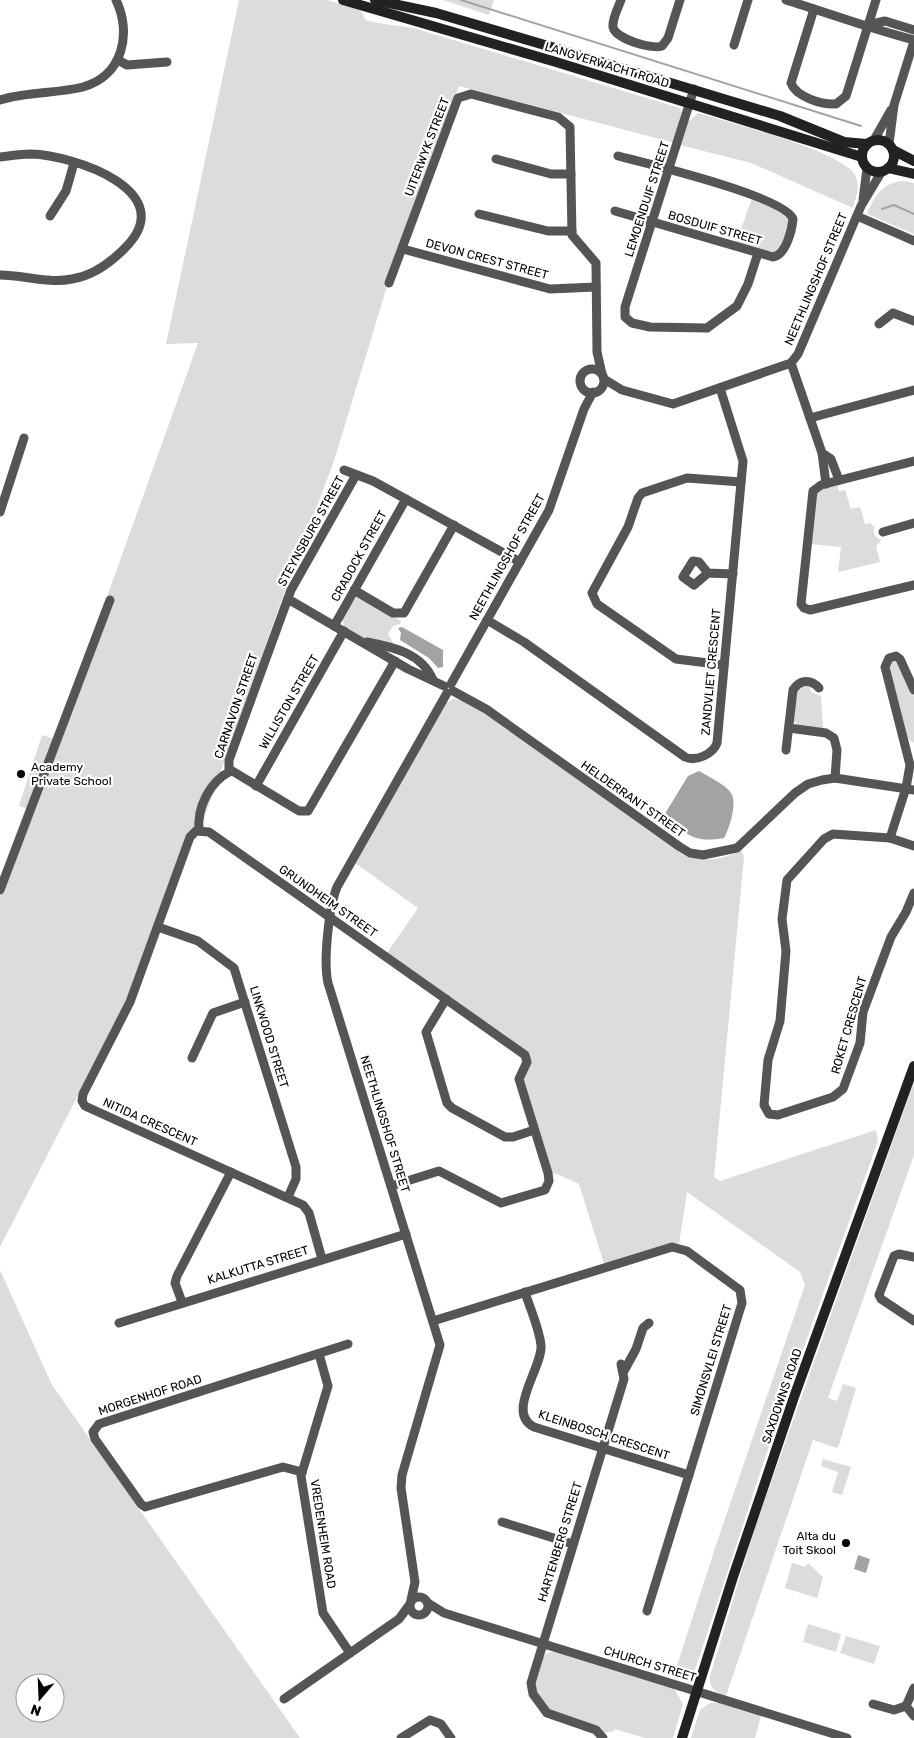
<svg xmlns="http://www.w3.org/2000/svg" width="914" height="1738" viewBox="0 0 914 1738" font-family="Rubik,sans-serif">
<style>
.green{fill:#dcdcdc;fill-rule:evenodd}
.water{fill:#a3a3a3}
.lines{fill:none;stroke-linecap:round;stroke-linejoin:round}
.stream{stroke:#a3a3a3;stroke-width:2}
.street{stroke:#555;stroke-width:9}
.secondary{stroke:#222;stroke-width:10}
.poi-dot{fill:#000;stroke:#fff;stroke-width:2}
.labels{text-anchor:middle;dominant-baseline:central;stroke-width:4.5;stroke-linejoin:round;paint-order:stroke}
.street-label{font-size:12px;fill:#000;stroke:#fff}
.poi-label{font-size:12px;fill:#000;stroke:#fff;text-anchor:start}
</style>
<rect width="100%" height="100%" fill="#fff"/>
<g class="green">
<path d="M239,0H327L360,10L366,20C383,25 399,25 417,29L680,108L681,113L675,143L459,86L388,283L334,461L278,610L201,827H197L127,1000L0,1247V885L29,809L19,806L42,735L56,739L198,343L166,344Z"/>
<polygon points="443,0 494,0 489,15"/>
<path d="M698,113C729,123 840,150 855,175C861,186 856,197 853,208L751,163L680,145L688,122Z"/>
<path d="M904,181L914,183V234L867,214C874,196 883,182 904,181Z"/>
<polygon points="752,198 786,213 790,221 781,250 777,253 736,243"/>
<polygon points="837,484 839,491 845,490 851,509 860,507 865,524 870,523 874,527 874,534 881,541 876,546 880,562 838,572 841,547 810,544 814,499 819,490"/>
<polygon points="357,596 401,621 400,624 393,626 388,634 394,645 363,638 344,627 342,617"/>
<polygon points="894,661 898,663 914,697 914,743 907,738 889,667 889,663"/>
<polygon points="800,685 810,686 811,692 821,696 823,728 799,726 793,721 795,692"/>
<path d="M453,699L462,700L481,711L683,855C702,863 723,859 742,851L744,857L714,1177L720,1181L876,1130L878,1141L777,1422L695,1670C690,1679 682,1681 673,1678L717,1542L805,1285L800,1272L687,1192L679,1244L673,1243L604,1264L579,1184L555,1173L552,1174L523,1080L530,1063L387,953L418,908L355,863L445,704Z"/>
<path d="M914,1082V1155L828,1398L837,1401L843,1384L856,1388L839,1445L837,1448L813,1440L726,1696C715,1692 709,1688 710,1676L755,1527Z"/>
<path d="M0,1270L52,1385L300,1738H0ZM25,1683H55V1713H25Z"/>
<polygon points="823,1459 851,1467 842,1495 832,1492 838,1472 821,1466"/>
<polygon points="792,1563 805,1567 807,1564 809,1564 823,1577 817,1598 785,1588"/>
<polygon points="808,1624 841,1634 836,1652 803,1642"/>
<polygon points="846,1636 880,1646 874,1664 840,1653"/>
<path d="M554,1652L674,1689L683,1704L673,1738H645L615,1729L614,1731L605,1733L601,1729C578,1721 538,1715 535,1686C534,1680 538,1672 539,1667C542,1658 544,1651 554,1652Z"/>
<polygon points="710,1703 720,1703 761,1716 755,1738 691,1738 700,1710"/>
</g>
<g class="water">
<polygon points="402,627 443,650 443,667 438,668 429,658 400,640 401,633 398,628"/>
<path d="M699,771C709,777 725,784 731,793C738,802 729,830 724,838C694,843 691,836 667,820L666,812L688,776Z"/>
<polygon points="858,1555 870,1559 866,1573 854,1569"/>
</g>
<g class="lines">
<g class="stream">
<polyline points="461,0 861,126"/>
<polyline points="882,209 894,205 914,214"/>
</g>
<g class="street">
<path d="M621,0C618,8 612,19 613,27C615,39 653,50 662,46L668,38L680,0"/>
<path d="M786,0C828,13 871,29 914,40"/>
<path d="M814,9L791,83C796,97 822,105 836,104L846,96L876,0"/>
<polyline points="868,25 885,21 914,30"/>
<polyline points="734,45 748,0"/>
<polyline points="118,60 127,65 167,62"/>
<polyline points="694,89 625,307 625,317 632,323 650,327 707,328 737,306 748,284 758,253"/>
<path d="M0,100C27,91 56,94 83,87C123,76 132,33 116,0"/>
<polyline points="874,140 891,110"/>
<polyline points="889,144 894,105 914,41"/>
<path d="M0,157C10,156 20,154 30,154C75,155 183,192 124,249C109,264 92,276 72,279C48,284 24,275 0,275"/>
<polyline points="496,159 551,174 571,174"/>
<polyline points="863,200 867,168"/>
<path d="M615,211L773,257C786,255 792,230 793,219C786,197 645,163 618,156"/>
<polyline points="479,214 548,231 572,231"/>
<polyline points="50,216 66,191 74,163"/>
<polyline points="857,216 914,241"/>
<polyline points="403,249 550,289 596,287"/>
<polyline points="389,283 458,98 471,94 558,117 570,127 572,235 596,263 597,352 602,374"/>
<polyline points="879,324 893,313 914,321"/>
<polyline points="791,363 822,453 826,484"/>
<circle cx="592" cy="381" r="12"/>
<polyline points="604,379 622,390 673,404 791,363 798,354 861,206 882,171"/>
<polyline points="810,418 914,390"/>
<polyline points="822,453 831,459 839,480"/>
<polyline points="914,461 821,485 813,491 801,604 804,608 810,610 914,585"/>
<polyline points="344,470 373,481 520,562"/>
<polyline points="356,475 291,590 229,760 229,769 299,811 308,811 395,661"/>
<polyline points="0,512 24,438"/>
<polyline points="883,532 914,523"/>
<polyline points="708,573 699,562 693,561 683,577 694,585 708,573 733,574"/>
<polyline points="354,590 393,613 404,613 454,525"/>
<polyline points="288,599 408,669 444,686"/>
<path d="M487,620L524,642L685,757C696,762 713,754 717,743L743,461L720,388"/>
<polyline points="334,626 406,499"/>
<path d="M367,642C393,647 422,653 433,680"/>
<polyline points="724,665 676,659 597,604 592,593 628,527 638,498 642,493 687,478 741,482"/>
<polyline points="451,684 549,510 584,409 593,392"/>
<polyline points="453,691 486,709 680,847 690,853 703,855 737,848 795,793 808,784 822,780 835,778 914,790"/>
<polyline points="789,728 826,733 834,738 837,750 835,778"/>
<path d="M786,750L793,690C800,679 811,679 819,688"/>
<polyline points="256,786 344,631"/>
<path d="M199,830C197,807 210,781 231,771"/>
<polyline points="890,838 906,788 910,765 885,667 889,658 896,656 900,659 914,690"/>
<polyline points="914,846 890,838 833,834 824,839 787,880 782,919 786,951 780,1021 768,1060 764,1105 769,1114 778,1115 833,1097 843,1089 860,1043 863,1012 891,937 906,912 914,893"/>
<polyline points="0,890 110,600"/>
<polyline points="158,927 198,941 234,968 296,1167 296,1179 288,1197"/>
<polyline points="446,999 426,1032 447,1103 452,1108 505,1137 513,1137 534,1130"/>
<polyline points="192,1058 213,1013 245,1002"/>
<polyline points="914,1257 899,1254 894,1256 879,1295 881,1299 914,1321"/>
<polyline points="322,1259 309,1213 303,1205 85,1106 82,1101 83,1094 130,1002 190,837 196,831 209,832 525,1055 527,1062 519,1079 548,1173 549,1181 545,1190 501,1203 439,1171 391,1186"/>
<path d="M525,1292C530,1309 539,1327 541,1345C543,1367 505,1413 534,1427L689,1475"/>
<polyline points="182,1302 175,1283 177,1276 231,1172"/>
<polyline points="433,1321 672,1247 687,1251 740,1290 742,1303 647,1611"/>
<polyline points="119,1323 406,1234"/>
<polyline points="319,1354 328,1386 301,1476 323,1613 350,1653"/>
<polyline points="624,1371 636,1349 643,1328 649,1323"/>
<polyline points="302,1472 283,1467 145,1507 141,1504 95,1439 93,1432 99,1424 348,1344"/>
<polyline points="502,1522 573,1544"/>
<circle cx="419" cy="1606" r="9"/>
<path d="M411,1600L415,1582L401,1488L402,1475L440,1345L328,983C323,961 329,907 337,887L447,693"/>
<polyline points="428,1603 444,1613 847,1738"/>
<polyline points="914,1688 906,1706 914,1716"/>
<polyline points="284,1699 399,1619 410,1604"/>
<polyline points="873,1704 894,1710 906,1706"/>
<polyline points="401,1738 430,1720 441,1724 451,1738"/>
<polyline points="603,1738 596,1730 547,1713 533,1694 531,1683 624,1379 621,1364"/>
</g>
<g class="secondary">
<polyline points="343,0 556,62 862,157"/>
<polyline points="375,0 436,13 555,48 780,116 844,142 867,144"/>
<circle cx="878" cy="156" r="16"/>
<polyline points="893,150 914,161"/>
<polyline points="888,168 914,174"/>
<polyline points="682,1738 733,1577 794,1397 914,1066"/>
</g>
</g>
<g class="poi-dot">
<circle cx="21" cy="774" r="5"/>
<circle cx="846" cy="1543" r="5"/>
</g>
<g class="labels">
<g class="street-label">
<text transform="translate(607 65) rotate(17)">LANGVERWACHT ROAD</text>
<text transform="translate(427 147) rotate(-69)">UITERWYK STREET</text>
<text transform="translate(647 199) rotate(-72)">LEMOENDUIF STREET</text>
<text transform="translate(715 228) rotate(16)">BOSDUIF STREET</text>
<text transform="translate(487 259) rotate(15)">DEVON CREST STREET</text>
<text transform="translate(816 279) rotate(-67)">NEETHLINGSHOF STREET</text>
<text transform="translate(311 531) rotate(-61)">STEYNSBURG STREET</text>
<text transform="translate(359 556) rotate(-61)">CRADOCK STREET</text>
<text transform="translate(507 557) rotate(-61)">NEETHLINGSHOF STREET</text>
<text transform="translate(711 672) rotate(-85)">ZANDVLIET CRESCENT</text>
<text transform="translate(289 702) rotate(-60)">WILLISTON STREET</text>
<text transform="translate(236 706) rotate(-71)">CARNAVON STREET</text>
<text transform="translate(633 799) rotate(35)">HELDERRANT STREET</text>
<text transform="translate(328 901) rotate(35)">GRUNDHEIM STREET</text>
<text transform="translate(849 1025) rotate(-74)">ROKET CRESCENT</text>
<text transform="translate(269 1037) rotate(73)">LINKWOOD STREET</text>
<text transform="translate(150 1122) rotate(24)">NITIDA CRESCENT</text>
<text transform="translate(385 1124) rotate(73)">NEETHLINGSHOF STREET</text>
<text transform="translate(258 1265) rotate(-17)">KALKUTTA STREET</text>
<text transform="translate(711 1360) rotate(-73)">SIMONSVLEI STREET</text>
<text transform="translate(150 1395) rotate(-18)">MORGENHOF ROAD</text>
<text transform="translate(782 1396) rotate(-71)">SAXDOWNS ROAD</text>
<text transform="translate(604 1435) rotate(18)">KLEINBOSCH CRESCENT</text>
<text transform="translate(323 1534) rotate(81)">VREDENHEIM ROAD</text>
<text transform="translate(560 1542) rotate(-73)">HARTENBERG STREET</text>
<text transform="translate(650 1664) rotate(17)">CHURCH STREET</text>
</g>
<g class="poi-label">
<text x="31" y="767">Academy<tspan x="31" dy="14">Private School</tspan></text>
<text x="836" y="1536" text-anchor="end">Alta du<tspan x="836" dy="14">Toit Skool</tspan></text>
</g>
</g>
<g transform="translate(40 1698) rotate(199)"><circle r="24" fill="#ffffff" stroke="#999999"/>
<path d="M0-4L9 19L0 12L-9 19Z" fill="#000000"/>
<text y="-8" font-size="14" font-weight="bold" text-anchor="middle" fill="#000000">N</text>
</g>
</svg>
